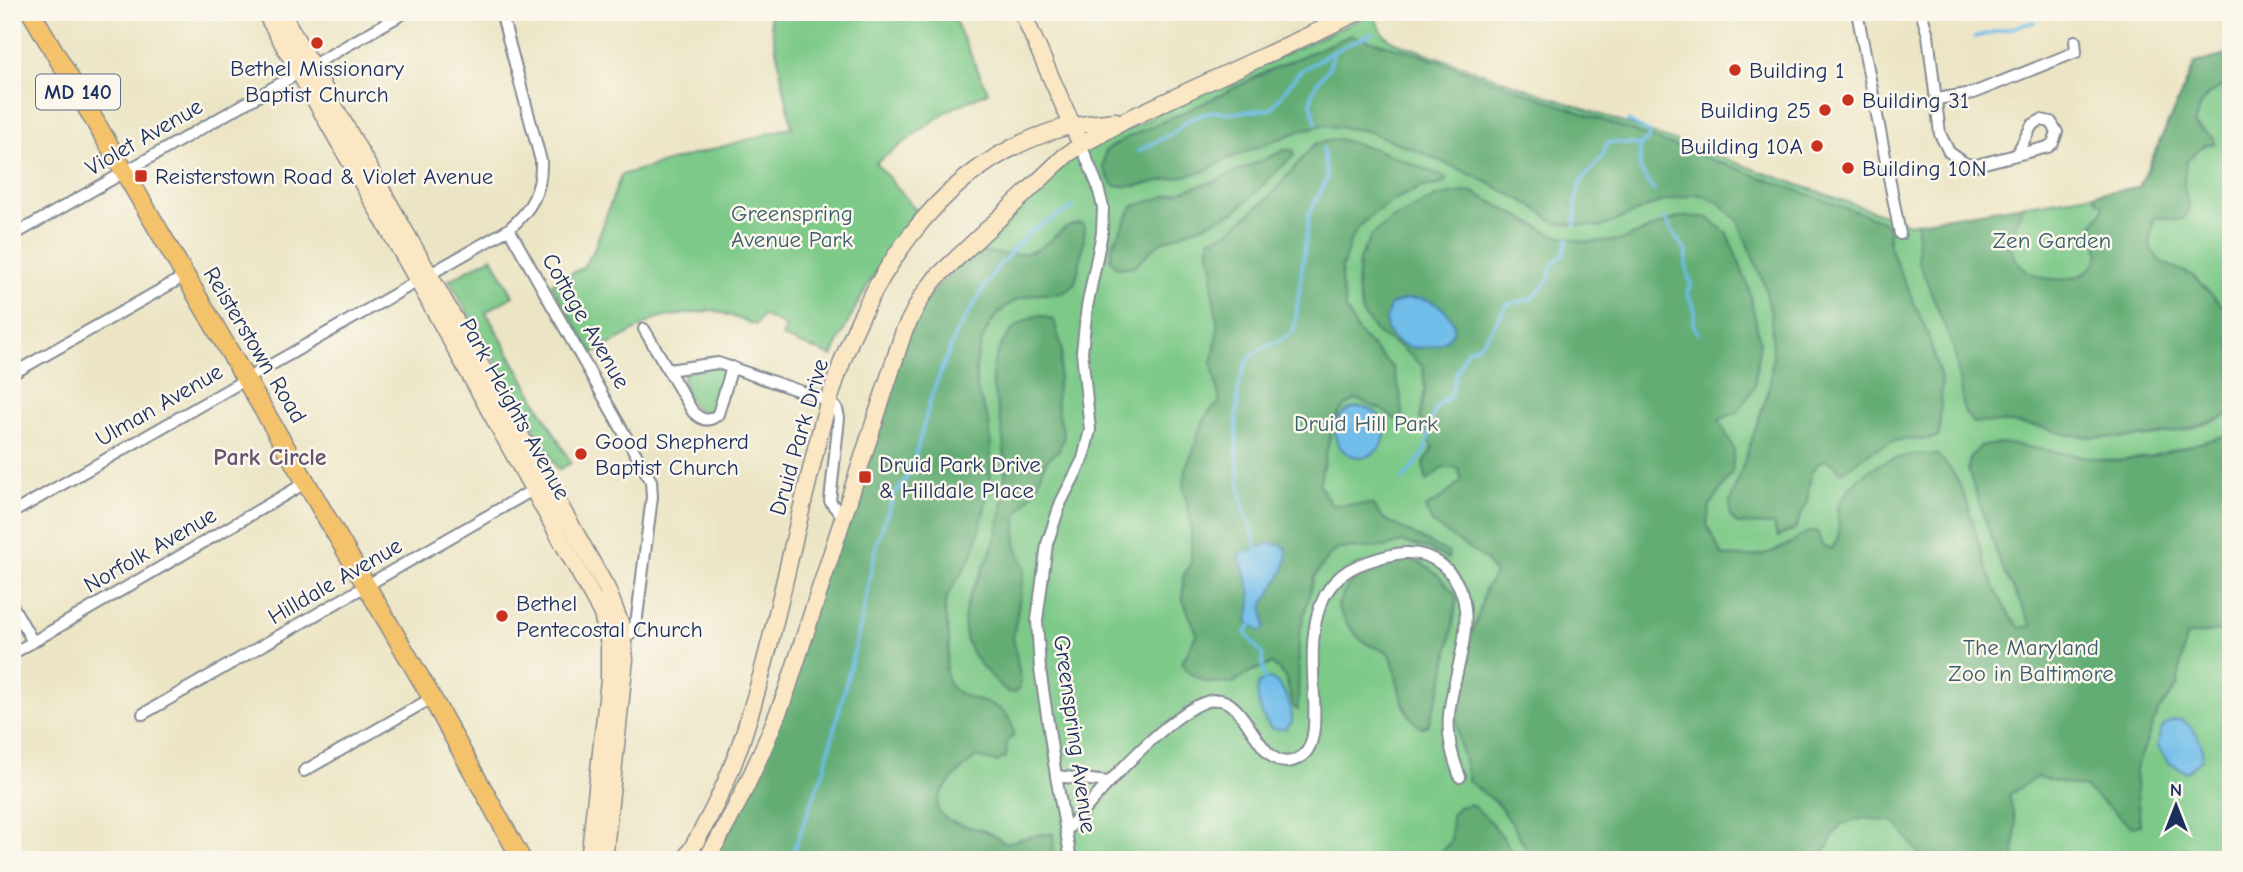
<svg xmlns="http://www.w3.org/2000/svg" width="2243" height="872" viewBox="0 0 2243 872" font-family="'Comic Neue',sans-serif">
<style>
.green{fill:#7bc988;stroke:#4b7c73;stroke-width:2}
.forest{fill:#64ad74;stroke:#406e69;stroke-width:2}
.water{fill:#70bdea;stroke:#4676a4;stroke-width:2}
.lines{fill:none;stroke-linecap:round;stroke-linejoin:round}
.stream{stroke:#70bdea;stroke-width:3.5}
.minor-casing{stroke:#848a92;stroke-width:14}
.secondary-casing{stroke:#848a92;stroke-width:19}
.primary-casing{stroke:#848a92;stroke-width:21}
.minor{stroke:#fff;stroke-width:10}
.secondary{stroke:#fbe7c3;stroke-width:16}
.primary{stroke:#f4c26a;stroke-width:18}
.poi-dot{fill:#c8321e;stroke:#fbf7ec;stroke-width:2.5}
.labels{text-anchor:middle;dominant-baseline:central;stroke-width:5;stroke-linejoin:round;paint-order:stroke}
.shield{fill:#fbf7ec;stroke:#5e6b89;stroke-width:2}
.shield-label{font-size:21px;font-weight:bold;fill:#1b2f5e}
.poi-label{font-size:23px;fill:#1b2f5e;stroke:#fbf7ec;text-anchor:start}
.street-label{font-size:23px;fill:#1b2f5e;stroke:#fbf7ec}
.park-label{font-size:23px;fill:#385d6b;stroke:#fbf7ec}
.neighbourhood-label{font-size:24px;font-weight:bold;fill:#64566e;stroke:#fbf7ec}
</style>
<rect width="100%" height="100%" fill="#fbf7ec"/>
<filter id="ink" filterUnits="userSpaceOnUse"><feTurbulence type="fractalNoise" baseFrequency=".0143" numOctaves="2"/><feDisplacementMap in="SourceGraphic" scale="14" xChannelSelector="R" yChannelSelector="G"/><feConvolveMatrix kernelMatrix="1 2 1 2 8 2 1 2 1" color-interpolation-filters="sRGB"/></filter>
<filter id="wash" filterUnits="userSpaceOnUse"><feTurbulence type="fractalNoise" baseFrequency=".00686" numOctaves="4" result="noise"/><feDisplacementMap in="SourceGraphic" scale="28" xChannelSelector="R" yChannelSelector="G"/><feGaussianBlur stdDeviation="1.57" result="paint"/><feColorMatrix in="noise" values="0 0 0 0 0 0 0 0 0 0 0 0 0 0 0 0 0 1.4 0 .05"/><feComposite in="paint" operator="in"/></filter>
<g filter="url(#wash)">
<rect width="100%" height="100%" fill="#ece5c5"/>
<g class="green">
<path d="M777,12H951L988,92L947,111L876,163L917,211C882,256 856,303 832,356L782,337L786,326L762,315L756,325L714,310L657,318L593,354L551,284L582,268L593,252L621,175L792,127L769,14Z"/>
<polygon points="1372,13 1383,33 1392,41 1909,224 2139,187 2195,63 2231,54 2231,860 712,860 730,828 925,300 1069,159 1187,100"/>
<polygon points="492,257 513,296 486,312 571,463 558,470 449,280"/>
<path d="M714,366L726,371L714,410L704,414C691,408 680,386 684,373Z"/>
</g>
<g class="forest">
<path d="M1351,35L1421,55L1883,221L1889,228V246L1928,334L1942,382L1939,436C1926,442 1914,438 1900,440C1880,443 1858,461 1841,472L1835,465L1823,459L1811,472L1807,502L1795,529L1778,537L1773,525L1737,524L1730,516V503L1769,389L1773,355L1771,314L1764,284L1737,219L1717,201L1698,194L1683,197L1657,203L1602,227L1556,223L1534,207L1483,180L1422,153L1367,131L1323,125L1300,131L1225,160L1203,172L1136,186H1116L1111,182L1103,167L1105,151L1128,137L1202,104L1272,69Z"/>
<path d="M2231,54V83C2205,93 2202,98 2194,124L2212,137L2215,143L2205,145L2186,161C2186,170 2183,181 2184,189C2185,195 2189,200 2189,206C2189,225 2170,220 2158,216L2154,219L2150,235L2151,249L2161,262L2192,275L2231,314V414C2181,436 2125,442 2070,435C2060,434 2049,429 2039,427C2017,422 1996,422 1974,423L1964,411L1954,349L1918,260L1917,222L2024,205C2018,219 2007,236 2012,252C2022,280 2066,287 2087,271C2093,266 2098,262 2099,254C2099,244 2094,237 2090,229L2103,209V204L2097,201L2094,194L2140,187L2195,63Z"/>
<path d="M1338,139L1375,149L1445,177L1446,182L1438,185L1422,187L1394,200L1374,213L1359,227L1351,239L1342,268L1341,280L1346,309L1358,332L1393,368L1400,392L1403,418L1396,420L1382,410L1356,399C1352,402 1346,405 1342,409C1331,420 1324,466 1319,484L1332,505L1372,504L1384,519L1449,553L1448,559L1427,548L1402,542L1385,547L1339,549L1331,554L1314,577L1299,635L1298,710L1294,708L1285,676L1272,664L1252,671L1232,684L1206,682L1189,673L1182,663L1197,633L1183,600V577L1191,563V521L1183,487L1187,464L1193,452L1199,431L1208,413L1220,402L1212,364L1218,328L1212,288L1213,265L1209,254V240L1226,233L1269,197L1315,144Z"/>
<polygon points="1285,150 1293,150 1294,155 1235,212 1159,243 1135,266 1118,268 1110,260 1112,246 1133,206 1218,180"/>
<path d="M1471,191L1552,234L1585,242L1622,240L1679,217H1707L1727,233L1748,285L1760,342L1754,388L1737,412L1719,420L1734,449L1732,472L1710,506L1707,524L1722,555C1744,559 1767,556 1787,545C1800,538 1801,532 1817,531L1822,545L1831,549C1843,537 1837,522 1838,507C1839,502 1842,498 1846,493C1867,463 1901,452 1937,455C1968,479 1973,531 1986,567C1994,588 2005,612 2020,628L2032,626L2000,563L1968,470L1970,457L1980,447L2002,443L2112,461L2149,457L2231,434V639L2220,631L2186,636L2177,687L2157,713L2135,772L2140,825L2132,827L2085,788L2037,777L2009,795L2016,825L2014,860H1924L1895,822L1866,818L1841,824L1825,850L1811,860H1532L1513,825L1497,803L1469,782L1458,736L1456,707L1470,636L1477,620L1485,589L1495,574L1486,560L1433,524L1425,508L1443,497L1462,480L1458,468H1442L1427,481L1423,465L1433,447L1420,418L1425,389L1423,367L1402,348L1378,334L1362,313L1357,286L1359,260L1370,237L1392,219L1438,196Z"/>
<path d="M1081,223L1085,227C1085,235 1078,278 1074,284C1073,286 1068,290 1066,291C1060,295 1048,294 1040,294C1012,296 992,314 982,341C977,354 974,373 977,388C980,400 986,411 989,423C992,438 991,455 990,471C989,493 979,539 970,559C963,573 952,584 946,600C942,614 949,627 949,642C949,652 945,663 946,673C951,713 1009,686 1014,735L1007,741L1006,757L997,762L976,757C961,771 913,808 953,822C976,831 982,825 1004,843L1042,834H1053L1054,860H712L730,828L908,334L925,300L971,251C990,252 1015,258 1033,251C1052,244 1060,224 1081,223Z"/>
<path d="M1040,315L1054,320L1062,350L1056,400L1064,437L1059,450L1046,461L1036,489L1018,513L1016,521V544L1025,569L1013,637L1021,682L1019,689L1013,693L1006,691C989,675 967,655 965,631C961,602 978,581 989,556C997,536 1002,515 1004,494C1007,467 1004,440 999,414C996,398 990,383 993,367C998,343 1016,319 1040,315Z"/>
<path d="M1401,559C1426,559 1441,578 1456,595L1457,600L1444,678L1428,725L1422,728C1400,716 1398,678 1391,656C1385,649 1378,649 1371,646C1357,640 1343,620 1338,607C1340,598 1343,594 1348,587C1366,562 1374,566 1401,559Z"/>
<path d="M1470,804C1488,816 1508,839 1514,860H1435L1451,841L1452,815L1459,807Z"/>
</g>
<g class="water">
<path d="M1406,299C1423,298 1434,299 1446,312C1480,348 1387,366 1386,321C1386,316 1389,310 1390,305Z"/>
<circle cx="1360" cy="432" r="25"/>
<path d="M1271,543L1284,546C1296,563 1270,588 1264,605C1262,612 1265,620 1265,627L1262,631L1258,630L1247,621C1256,596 1248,581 1239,557L1242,553Z"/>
<path d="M1270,679C1286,685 1292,706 1292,722L1285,729H1272C1261,717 1256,701 1258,684L1264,680Z"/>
<path d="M2173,720H2183C2196,731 2204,741 2202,759L2187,772L2169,763L2158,747C2159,735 2160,724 2173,720Z"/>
</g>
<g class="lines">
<g class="stream">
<polyline points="1975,37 2034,22"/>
<polyline points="1316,123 1311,104 1312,95 1316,84 1329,68 1333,53"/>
<polyline points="1640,145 1640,169 1654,191"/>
<polyline points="1138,151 1171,134 1188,120 1214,111 1231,113 1271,109 1299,72 1334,51 1372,33"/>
<polyline points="1664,218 1687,253 1686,264 1691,286 1687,292 1695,311 1693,323 1698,334"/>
<path d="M1575,225C1577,209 1574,196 1582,181C1590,167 1605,161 1606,144L1613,142L1640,145L1647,140L1650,133L1628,121"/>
<path d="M1403,480C1409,471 1419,462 1424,452C1433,433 1427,406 1450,397L1456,373L1467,350L1479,345L1485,339L1508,304L1531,299L1541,289L1550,277V268L1564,253L1568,239"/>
<path d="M1257,551C1255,533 1245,516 1242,499C1237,468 1230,384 1249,359C1259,346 1282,343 1294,331L1309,214L1327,179L1323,148"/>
<polyline points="1252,624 1245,633 1262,654 1264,680"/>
<polyline points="790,860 825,767 861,623 876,545 894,495 911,472 932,394 956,333 996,269 1030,231 1074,207"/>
</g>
</g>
</g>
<g filter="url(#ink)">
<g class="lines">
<defs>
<g id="minor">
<polyline points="1857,12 1900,234"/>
<polyline points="1921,12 1928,35 1940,134 1949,152 1966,164 1976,165 2048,147 2053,143 2057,132 2051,122 2041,120 2032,125 2017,154"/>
<polyline points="1937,99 1973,93 2076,52 2075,41"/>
<polyline points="509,229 651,481 652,497 637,617 632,632 622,642"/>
<polyline points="12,236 406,12"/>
<path d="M644,329L693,412C701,420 709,423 718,414L732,367"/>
<polyline points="668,370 718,363 829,401 837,409 839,418 830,501 836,509 845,516"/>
<polyline points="12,374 185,276"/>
<path d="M12,513L509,229C531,210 542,191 541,161L501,12"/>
<polyline points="12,605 33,642"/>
<polyline points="12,654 307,482"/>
<polyline points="143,714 538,487"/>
<polyline points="304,771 432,698"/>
<polyline points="1056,776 1108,782"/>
<path d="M1066,831C1091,802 1181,695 1220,700C1251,704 1263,784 1302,756C1339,730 1272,592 1367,562C1393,553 1419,546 1442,565C1488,603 1453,667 1449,715C1447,737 1452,756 1460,777"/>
<polyline points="1071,860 1056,776 1040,669 1037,620 1047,544 1061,502 1083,459 1090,430 1082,352 1087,307 1102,233 1103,207 1097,184 1081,145"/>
</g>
<g id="secondary">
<polyline points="265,12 418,281 602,614 609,644 609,680 589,860"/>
<polyline points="281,12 607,589 621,625 625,659 604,860"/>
<polyline points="1022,12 1077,136"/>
<path d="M685,860C710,819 731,776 745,730C770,653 786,572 805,494C813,463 819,431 829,401C864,284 935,166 1059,129C1077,124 1097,123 1116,121"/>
<path d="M706,860C739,807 763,751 786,693L904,331L921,298L936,278L1065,156L1081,145L1126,120L1359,12"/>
</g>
<polyline id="primary" points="31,12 432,698 522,860"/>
</defs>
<use href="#minor" class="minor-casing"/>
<use href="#secondary" class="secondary-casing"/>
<use href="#primary" class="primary-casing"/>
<use href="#minor" class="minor"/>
<use href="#secondary" class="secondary"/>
<use href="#primary" class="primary"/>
</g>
</g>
<g class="poi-dot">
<circle cx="317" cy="43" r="7"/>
<circle cx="1735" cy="70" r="7"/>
<circle cx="1848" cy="100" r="7"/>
<circle cx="1825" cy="110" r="7"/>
<circle cx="1817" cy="146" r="7"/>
<circle cx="1848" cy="168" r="7"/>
<rect x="134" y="169" width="14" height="14" rx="3.5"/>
<circle cx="581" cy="454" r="7"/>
<rect x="858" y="470" width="14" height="14" rx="3.5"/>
<circle cx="502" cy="616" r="7"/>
</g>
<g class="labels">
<rect class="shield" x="36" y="74.5" width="84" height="35" rx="5"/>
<g class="shield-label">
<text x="78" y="92">MD 140</text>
</g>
<g class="poi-label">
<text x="317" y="68" text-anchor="middle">Bethel Missionary<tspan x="317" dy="26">Baptist Church</tspan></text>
<text x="1749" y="70">Building 1</text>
<text x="1862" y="100">Building 31</text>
<text x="1811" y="110" text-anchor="end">Building 25</text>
<text x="1803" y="146" text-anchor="end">Building 10A</text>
<text x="1862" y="168">Building 10N</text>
<text x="155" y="176">Reisterstown Road &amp; Violet Avenue</text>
<text x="595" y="441">Good Shepherd<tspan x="595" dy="26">Baptist Church</tspan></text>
<text x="879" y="464">Druid Park Drive<tspan x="879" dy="26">&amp; Hilldale Place</tspan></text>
<text x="516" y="603">Bethel<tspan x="516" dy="26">Pentecostal Church</tspan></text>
</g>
<g class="street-label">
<text transform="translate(144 137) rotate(-30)">Violet Avenue</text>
<text transform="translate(586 321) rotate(60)">Cottage Avenue</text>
<text transform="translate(255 345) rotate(59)">Reisterstown Road</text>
<text transform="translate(159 405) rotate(-30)">Ulman Avenue</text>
<text transform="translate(515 409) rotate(61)">Park Heights Avenue</text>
<text transform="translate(799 437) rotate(-74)">Druid Park Drive</text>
<text transform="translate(150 550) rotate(-30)">Norfolk Avenue</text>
<text transform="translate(335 581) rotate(-30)">Hilldale Avenue</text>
<text transform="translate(1075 734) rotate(82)">Greenspring Avenue</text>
</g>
<g class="park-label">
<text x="792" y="213">Greenspring<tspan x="792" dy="26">Avenue Park</tspan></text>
<text x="2052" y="240">Zen Garden</text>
<text x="1366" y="423">Druid Hill Park</text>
<text x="2031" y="647">The Maryland<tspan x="2031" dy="26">Zoo in Baltimore</tspan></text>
</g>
<g class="neighbourhood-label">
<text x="270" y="457">Park Circle</text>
</g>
</g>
<rect width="2243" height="872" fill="none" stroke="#fbf7ec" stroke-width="42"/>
<g transform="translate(2176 806)" stroke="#fbf7ec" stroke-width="5" paint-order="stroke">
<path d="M0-5L12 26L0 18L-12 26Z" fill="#1b2f5e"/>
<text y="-10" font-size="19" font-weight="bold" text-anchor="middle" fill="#1b2f5e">N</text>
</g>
</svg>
